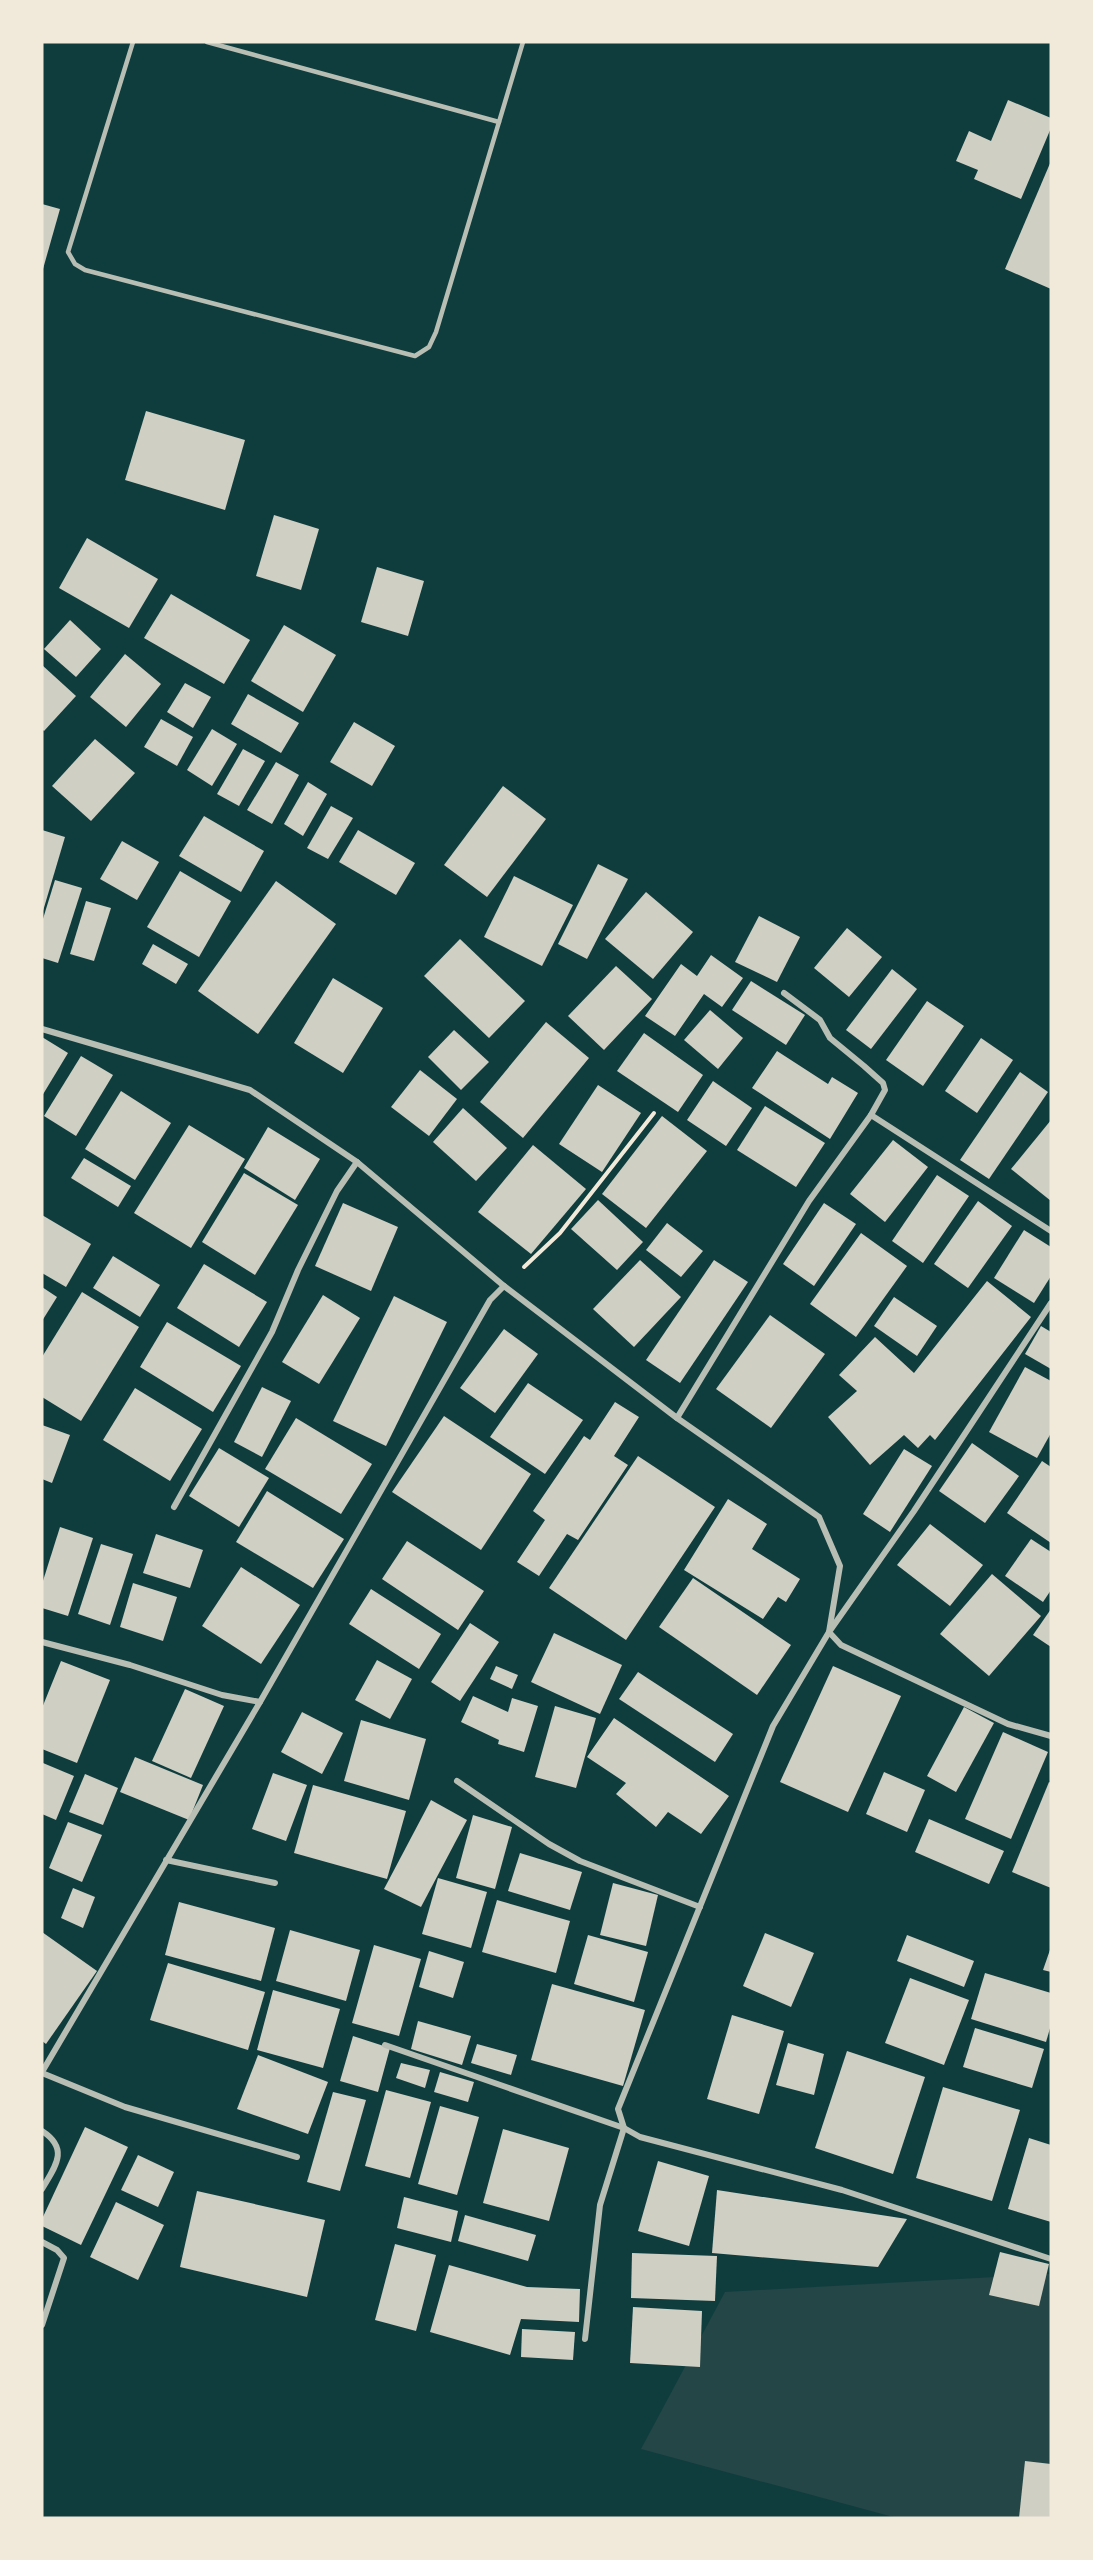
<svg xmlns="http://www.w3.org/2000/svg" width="1093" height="2560" viewBox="0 0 1093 2560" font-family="Barlow,sans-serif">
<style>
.green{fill:#244646}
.building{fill:#cfcfc3}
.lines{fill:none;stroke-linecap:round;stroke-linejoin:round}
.path{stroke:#f1e9da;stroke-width:4}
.service{stroke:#b8beb3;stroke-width:4.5}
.minor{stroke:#b8beb3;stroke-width:6}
</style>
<rect width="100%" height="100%" fill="#0f3d3e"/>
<polygon class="green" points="1051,2274 1051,2518 897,2518 641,2449 725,2292"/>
<g class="building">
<polygon points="1008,100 1051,118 1051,128 1021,199 974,179 978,170 956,161 969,131 991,141"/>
<polygon points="1051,161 1051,289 1005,269"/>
<polygon points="42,204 60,209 43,269 42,268"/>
<polygon points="146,411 245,440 225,510 125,480"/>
<polygon points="274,515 319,529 301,590 256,576"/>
<polygon points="87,538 158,579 129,628 59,588"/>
<polygon points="377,567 424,581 408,636 361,622"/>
<polygon points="171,594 250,640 224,684 144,638"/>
<polygon points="70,620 101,649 76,677 44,649"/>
<polygon points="284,625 336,655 303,712 251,681"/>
<polygon points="125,654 161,684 126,727 90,697"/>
<polygon points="42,665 76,696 44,731 42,729"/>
<polygon points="185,683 211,697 193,728 167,712"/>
<polygon points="248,694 299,723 281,753 231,724"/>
<polygon points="161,719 193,737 177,766 144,747"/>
<polygon points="354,722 395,746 372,786 330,762"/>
<polygon points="212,729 237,744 212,786 187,770"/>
<polygon points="95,739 135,773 91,821 52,786"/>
<polygon points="243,749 265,761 239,806 217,794"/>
<polygon points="276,762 299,775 272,824 247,810"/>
<polygon points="308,782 327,794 303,836 284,824"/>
<polygon points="503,786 546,819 487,897 444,865"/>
<polygon points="331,806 353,818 328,859 307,848"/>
<polygon points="204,816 264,851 241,892 179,856"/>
<polygon points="42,830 65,837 43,911 42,910"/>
<polygon points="358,830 415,863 396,895 339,862"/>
<polygon points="122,841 159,862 137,900 100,879"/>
<polygon points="598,864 628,879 587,959 558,944"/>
<polygon points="180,871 231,901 199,957 147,927"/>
<polygon points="514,876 573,905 542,966 484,937"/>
<polygon points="55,880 82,888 58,963 42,958 42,922"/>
<polygon points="276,881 336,924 258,1034 198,991"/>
<polygon points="646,892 693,932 653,979 605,939"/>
<polygon points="86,901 111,908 94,961 70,954"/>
<polygon points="759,916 800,937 777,982 735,962"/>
<polygon points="847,928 882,957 849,997 814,968"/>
<polygon points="460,939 525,1001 489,1038 424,976"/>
<polygon points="153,944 188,964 176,984 142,964"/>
<polygon points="711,955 743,978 722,1007 704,994 675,1036 645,1016 681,964 697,976"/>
<polygon points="616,966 652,999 604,1050 568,1016"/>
<polygon points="892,969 917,989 871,1049 846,1030"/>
<polygon points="333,978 383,1008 343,1073 294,1043"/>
<polygon points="751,981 805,1015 786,1045 732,1010"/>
<polygon points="927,1001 964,1026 923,1086 886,1060"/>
<polygon points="710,1010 743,1038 718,1069 684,1040"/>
<polygon points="546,1022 589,1058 523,1138 480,1102"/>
<polygon points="454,1030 489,1062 461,1090 428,1057"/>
<polygon points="644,1033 703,1075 678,1112 617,1071"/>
<polygon points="42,1037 68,1053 42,1096"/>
<polygon points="981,1038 1013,1060 977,1113 945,1091"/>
<polygon points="777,1051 828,1084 832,1077 858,1093 830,1139 752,1088"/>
<polygon points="81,1056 113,1075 76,1136 44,1116"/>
<polygon points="420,1070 457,1099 429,1136 391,1107"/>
<polygon points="1020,1072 1048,1092 989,1179 960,1160"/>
<polygon points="713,1081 752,1108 726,1146 687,1120"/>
<polygon points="598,1085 641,1113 602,1172 559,1144"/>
<polygon points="121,1091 171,1123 135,1180 85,1149"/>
<polygon points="765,1106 825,1143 796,1187 737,1150"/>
<polygon points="463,1108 507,1148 476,1181 433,1142"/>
<polygon points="662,1116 707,1151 646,1228 602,1194"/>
<polygon points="1051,1120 1051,1201 1011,1169"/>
<polygon points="189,1125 245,1159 191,1248 134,1213"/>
<polygon points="268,1127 320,1159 295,1200 244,1168"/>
<polygon points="893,1140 928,1167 885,1222 850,1194"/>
<polygon points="533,1145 586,1189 531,1254 478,1212"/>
<polygon points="84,1158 131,1186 118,1207 71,1178"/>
<polygon points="244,1173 298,1205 255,1275 202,1242"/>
<polygon points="937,1175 969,1196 923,1263 892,1241"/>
<polygon points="598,1200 643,1242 617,1270 571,1229"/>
<polygon points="978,1201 1012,1226 968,1288 934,1264"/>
<polygon points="343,1203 398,1227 371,1291 315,1266"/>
<polygon points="824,1203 856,1224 814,1286 783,1264"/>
<polygon points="42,1215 91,1244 66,1287 42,1273"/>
<polygon points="667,1223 703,1251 681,1277 646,1250"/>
<polygon points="1024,1230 1051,1247 1051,1276 1034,1303 994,1278"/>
<polygon points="861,1233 907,1266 856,1337 810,1304"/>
<polygon points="113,1256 160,1285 140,1317 93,1288"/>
<polygon points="640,1260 681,1297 634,1347 593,1309"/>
<polygon points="714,1260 748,1282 680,1383 646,1360"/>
<polygon points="204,1264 267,1302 239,1347 177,1308"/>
<polygon points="987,1281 1031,1317 935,1440 930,1435 918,1448 904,1435 870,1465 828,1417 857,1391 839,1375 875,1337 914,1373"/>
<polygon points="42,1287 57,1297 42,1321"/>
<polygon points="82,1292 139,1327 81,1421 42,1397 42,1357"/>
<polygon points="323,1295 360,1318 319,1384 282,1362"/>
<polygon points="394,1296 447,1322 386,1446 333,1421"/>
<polygon points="894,1297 937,1326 917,1356 874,1326"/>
<polygon points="770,1315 825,1354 771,1428 716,1389"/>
<polygon points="167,1322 241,1366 213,1412 140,1367"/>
<polygon points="1041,1326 1051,1332 1051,1369 1025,1354"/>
<polygon points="504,1329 538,1354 495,1413 460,1388"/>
<polygon points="1025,1367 1051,1381 1051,1433 1037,1458 989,1432"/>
<polygon points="528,1383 583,1420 545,1474 490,1437"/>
<polygon points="262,1387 291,1401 262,1457 234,1442"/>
<polygon points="135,1388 202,1429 170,1481 103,1440"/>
<polygon points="615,1402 639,1417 614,1456 628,1465 578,1540 567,1534 539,1576 517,1562 545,1520 533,1511 584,1436 590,1440"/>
<polygon points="444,1416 531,1474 481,1550 392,1492"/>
<polygon points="296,1418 372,1464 341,1514 265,1469"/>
<polygon points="42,1425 70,1435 52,1483 42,1479"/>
<polygon points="972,1443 1019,1476 985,1523 939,1491"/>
<polygon points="219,1448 269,1478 239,1527 189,1496"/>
<polygon points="904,1449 932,1466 890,1532 863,1514"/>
<polygon points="638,1456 715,1507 626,1640 549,1588"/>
<polygon points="1042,1461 1051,1467 1051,1543 1007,1513"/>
<polygon points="267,1491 344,1539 313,1588 236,1542"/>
<polygon points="728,1499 767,1524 752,1549 800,1579 786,1602 778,1597 763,1619 684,1570"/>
<polygon points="930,1524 983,1565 950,1606 897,1565"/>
<polygon points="60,1527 93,1538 68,1616 42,1608 42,1584"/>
<polygon points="156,1534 203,1550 190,1588 143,1573"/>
<polygon points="1031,1539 1051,1552 1051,1590 1043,1602 1005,1576"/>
<polygon points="407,1541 484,1591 458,1630 382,1579"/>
<polygon points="101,1544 133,1554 110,1625 78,1614"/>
<polygon points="241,1567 300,1605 261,1664 202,1626"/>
<polygon points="992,1574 1041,1616 989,1676 940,1634"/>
<polygon points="693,1578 791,1645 757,1695 659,1627"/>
<polygon points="133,1583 177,1597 163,1641 120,1627"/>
<polygon points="371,1589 441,1634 419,1669 349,1624"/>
<polygon points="1051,1609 1051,1647 1033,1635"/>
<polygon points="470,1623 499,1642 460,1701 431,1682"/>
<polygon points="554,1633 622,1665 600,1714 531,1682"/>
<polygon points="377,1660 412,1679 390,1719 355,1700"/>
<polygon points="61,1661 110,1680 77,1763 42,1749 42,1708"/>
<polygon points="496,1666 518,1675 512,1689 490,1679"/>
<polygon points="833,1666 901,1696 848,1812 780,1782"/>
<polygon points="638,1672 733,1734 715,1762 619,1699"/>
<polygon points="185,1689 224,1706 191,1778 152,1761"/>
<polygon points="473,1696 508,1712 512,1698 538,1706 524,1752 498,1744 499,1740 461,1722"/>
<polygon points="555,1706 596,1718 576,1788 535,1777"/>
<polygon points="964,1707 994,1723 956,1792 927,1776"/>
<polygon points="302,1712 343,1733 322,1774 281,1752"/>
<polygon points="614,1718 729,1796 701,1834 668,1812 656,1827 616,1794 626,1783 587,1757"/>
<polygon points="361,1720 426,1739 409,1800 344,1781"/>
<polygon points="1003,1732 1048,1752 1011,1839 965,1819"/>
<polygon points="135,1757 203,1785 189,1820 120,1792"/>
<polygon points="43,1763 74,1776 56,1820 42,1814"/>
<polygon points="884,1772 925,1790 907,1832 866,1814"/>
<polygon points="273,1773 307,1785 286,1841 252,1829"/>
<polygon points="85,1774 118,1788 103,1825 69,1812"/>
<polygon points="1049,1782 1051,1783 1051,1888 1012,1872"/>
<polygon points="313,1785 406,1811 387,1879 294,1853"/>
<polygon points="431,1800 467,1820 421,1907 384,1889"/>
<polygon points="473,1815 512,1827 495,1889 456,1878"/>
<polygon points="929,1819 1004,1851 989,1884 915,1852"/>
<polygon points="68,1822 102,1835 82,1882 49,1868"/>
<polygon points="520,1853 582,1872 570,1910 508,1891"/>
<polygon points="438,1878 487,1892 471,1948 422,1934"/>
<polygon points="613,1883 658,1895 646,1946 600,1935"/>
<polygon points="73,1888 95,1897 83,1928 61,1918"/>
<polygon points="497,1900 570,1921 556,1973 482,1952"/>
<polygon points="179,1902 275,1928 261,1981 165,1955"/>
<polygon points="290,1930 360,1950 346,2001 276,1981"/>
<polygon points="42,1932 97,1971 46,2044 42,2041"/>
<polygon points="765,1933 814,1953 791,2007 743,1986"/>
<polygon points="588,1935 648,1952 634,2002 574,1984"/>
<polygon points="907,1935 974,1961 964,1987 897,1961"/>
<polygon points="374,1945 421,1959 399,2036 352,2023"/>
<polygon points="1051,1947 1051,1972 1043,1970"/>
<polygon points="429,1951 464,1962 453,1998 419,1987"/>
<polygon points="168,1963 265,1992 248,2050 150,2020"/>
<polygon points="985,1973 1051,1993 1051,2025 1046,2042 971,2019"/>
<polygon points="910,1978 969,2000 944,2065 885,2043"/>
<polygon points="552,1984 645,2010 623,2086 531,2060"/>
<polygon points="273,1990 340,2009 323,2068 257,2050"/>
<polygon points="732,2015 784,2031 759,2114 707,2099"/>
<polygon points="418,2021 471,2036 462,2065 411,2049"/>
<polygon points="975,2028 1044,2049 1032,2088 963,2067"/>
<polygon points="353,2036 390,2048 378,2092 340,2081"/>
<polygon points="788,2043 824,2054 814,2095 776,2085"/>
<polygon points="477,2044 517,2055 511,2075 471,2063"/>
<polygon points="847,2051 925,2077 893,2174 815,2148"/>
<polygon points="258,2055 328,2082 308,2134 237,2109"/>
<polygon points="401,2063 430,2070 425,2088 396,2078"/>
<polygon points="440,2072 474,2082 468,2102 434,2092"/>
<polygon points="943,2087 1020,2110 992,2201 916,2178"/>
<polygon points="386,2090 431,2102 410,2178 365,2166"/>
<polygon points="333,2092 366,2100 340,2191 307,2182"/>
<polygon points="440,2106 479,2117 457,2195 418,2184"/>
<polygon points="85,2127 128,2147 81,2245 42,2226 42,2219"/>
<polygon points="503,2129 569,2148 549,2221 483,2203"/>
<polygon points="1029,2138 1051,2145 1051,2222 1008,2209"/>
<polygon points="138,2155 174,2172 158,2207 121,2190"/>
<polygon points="658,2161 709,2176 689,2246 638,2231"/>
<polygon points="717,2190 907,2219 878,2267 712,2253"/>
<polygon points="197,2191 325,2220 307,2297 180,2267"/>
<polygon points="404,2197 458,2211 451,2242 397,2228"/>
<polygon points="116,2202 164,2225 138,2280 90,2257"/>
<polygon points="465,2215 536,2235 528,2261 458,2241"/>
<polygon points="395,2244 436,2255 416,2331 375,2320"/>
<polygon points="1000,2252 1049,2264 1039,2306 989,2295"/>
<polygon points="632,2253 717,2256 715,2301 631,2298"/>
<polygon points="449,2265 527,2287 580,2289 579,2322 521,2319 510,2355 430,2332"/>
<polygon points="633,2307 702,2311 700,2367 630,2363"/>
<polygon points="522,2329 575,2332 573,2360 521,2357"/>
<polygon points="1025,2461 1051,2464 1051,2518 1019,2518"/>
</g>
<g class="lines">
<polyline class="path" points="524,1267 560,1233 654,1113"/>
<g class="service">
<polyline points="133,42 68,252 75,264 85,270 415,356 429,347 436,332 523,42"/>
<polyline points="207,42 499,122"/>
</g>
<g class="minor">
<polyline points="42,1029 250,1090 357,1162 504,1286 677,1418 819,1517 840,1566 829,1632 773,1726 618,2109 624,2128"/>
<polyline points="871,1115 1051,1231"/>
<polyline points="1051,1303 914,1511 829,1632 841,1645 1008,1724 1051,1736"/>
<polyline points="677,1418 809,1201 871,1115 885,1090 883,1083 864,1066 830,1038 820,1020 784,993"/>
<polyline points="174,1507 272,1332 298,1270 337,1191 357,1162"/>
<polyline points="42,1642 130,1665 222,1695 260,1702"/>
<polyline points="457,1781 549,1844 580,1861 700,1907"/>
<polyline points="166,1860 275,1883"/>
<polyline points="385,2045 624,2128 640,2137 842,2190 1051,2259"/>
<polyline points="42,2072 260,1702 490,1300 504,1286"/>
<polyline points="42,2073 125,2107 297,2157"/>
<path d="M42,2131C70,2149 55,2167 42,2189"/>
<polyline points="42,2242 57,2250 64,2258 42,2325"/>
<polyline points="585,2339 600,2205 624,2128"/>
</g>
</g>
<rect width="1093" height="2560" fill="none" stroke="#f1e9da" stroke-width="87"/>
</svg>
